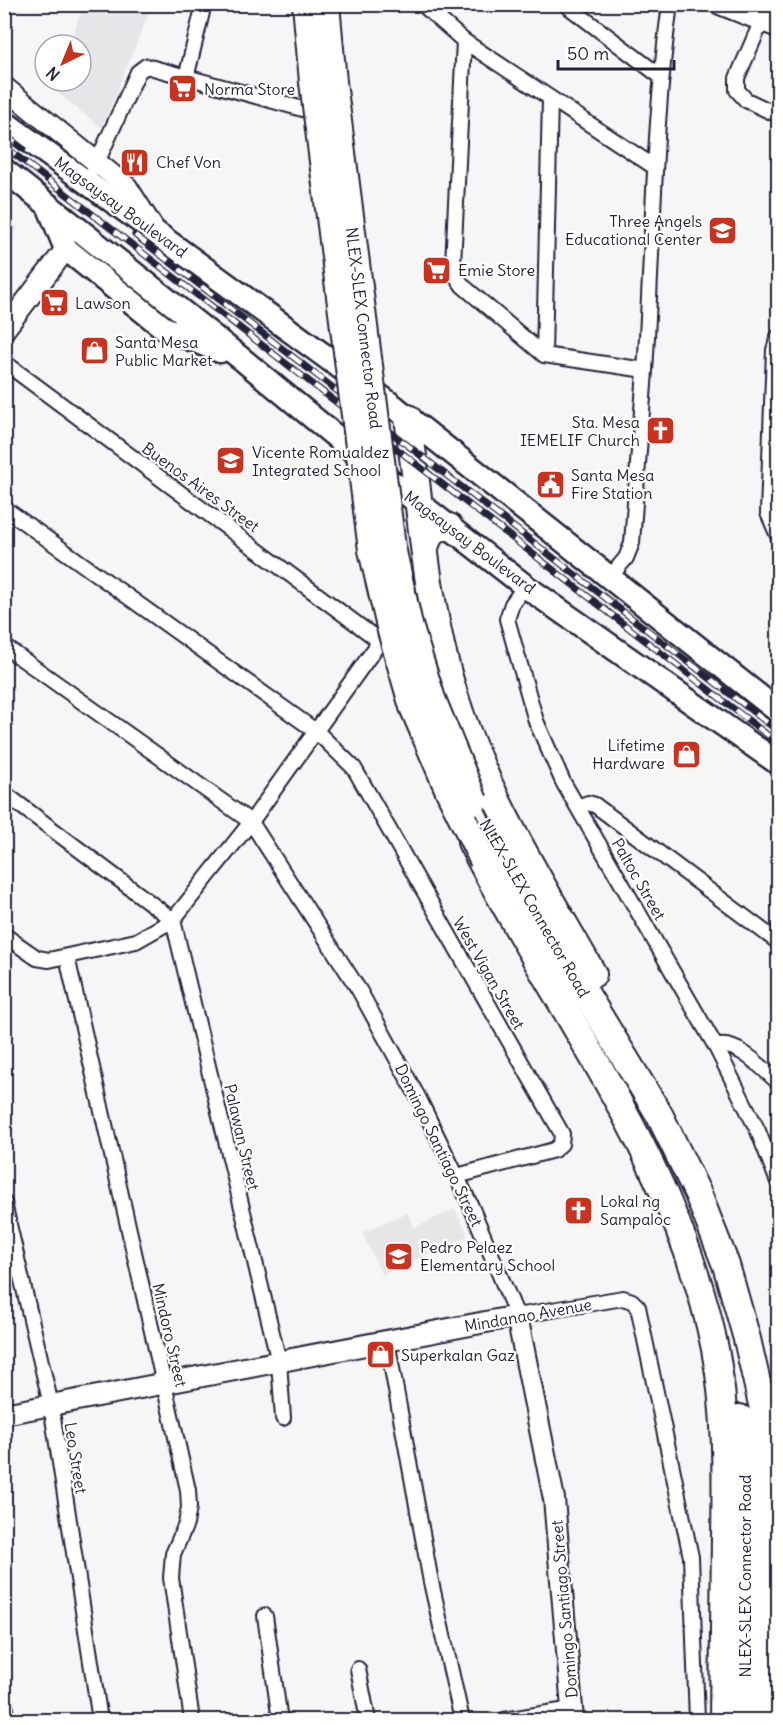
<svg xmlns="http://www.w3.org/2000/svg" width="783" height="1725" viewBox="0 0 783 1725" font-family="Delius,sans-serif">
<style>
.built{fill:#e6e6e9}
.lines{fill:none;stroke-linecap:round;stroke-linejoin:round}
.street-casing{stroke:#22223b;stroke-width:18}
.secondary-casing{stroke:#22223b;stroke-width:24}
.primary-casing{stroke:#22223b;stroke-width:27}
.highway-casing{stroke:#22223b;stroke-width:30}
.street{stroke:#fff;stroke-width:14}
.secondary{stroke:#fff;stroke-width:20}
.primary{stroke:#fff;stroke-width:22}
.highway{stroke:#fff;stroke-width:26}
.rail-casing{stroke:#22223b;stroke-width:7}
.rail{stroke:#fff;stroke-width:4.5;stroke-dasharray:14;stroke-linecap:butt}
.highway-bridge-casing{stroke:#22223b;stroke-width:30;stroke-linecap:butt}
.highway-bridge{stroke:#fff;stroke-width:26}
.labels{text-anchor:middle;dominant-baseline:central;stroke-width:4.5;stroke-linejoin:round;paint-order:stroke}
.poi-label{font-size:16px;fill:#22223b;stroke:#fff;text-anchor:start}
.street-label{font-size:16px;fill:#22223b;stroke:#fff}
</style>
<rect width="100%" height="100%" fill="#f6f6f7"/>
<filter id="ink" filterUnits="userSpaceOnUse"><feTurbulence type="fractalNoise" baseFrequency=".0167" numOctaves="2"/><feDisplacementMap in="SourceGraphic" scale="12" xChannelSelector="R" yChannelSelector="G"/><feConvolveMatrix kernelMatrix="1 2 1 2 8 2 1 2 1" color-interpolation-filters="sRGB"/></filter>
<g filter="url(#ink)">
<g class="built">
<polygon points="83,5 152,5 102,128 55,91 59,81 81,81 81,45 70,45"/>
<polygon points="5,218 18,228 5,247"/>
<polygon points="455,1209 468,1236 382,1275 362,1233 407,1212 414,1228"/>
</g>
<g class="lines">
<defs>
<g id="street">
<polyline points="422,4 464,41 653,166"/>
<polyline points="565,4 660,76"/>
<polyline points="769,4 737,78 737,90 746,100 778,115"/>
<polyline points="464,41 453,264 456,276 463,286 544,355 645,370"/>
<polyline points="186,78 204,4"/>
<polyline points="94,169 138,72 146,66 310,111 318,111 321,108"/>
<polyline points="778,337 774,350 768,513 778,536"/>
<polyline points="544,355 550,99"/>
<polyline points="4,362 377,639 376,647 251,822 173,920 136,941 49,960 37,958 4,935"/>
<polyline points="4,508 317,732 354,768 562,1134 561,1144 554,1150 457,1176"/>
<path d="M610,577L626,558L632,543C636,486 641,428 645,371C653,248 653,127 670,4"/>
<polyline points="525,586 512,604 507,619 536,721 563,782 716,1047 758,1131 778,1182"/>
<polyline points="4,646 251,822 359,990 419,1099 470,1204 517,1316 623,1298 632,1301 638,1307 691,1557 697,1720"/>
<polyline points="4,793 173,920"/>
<polyline points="578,807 588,803 595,805 778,942"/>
<polyline points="173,920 279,1362 283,1418"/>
<polyline points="67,957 188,1490 189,1507 186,1524 173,1554 171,1578 192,1720"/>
<path d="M716,1047C736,1039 764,1070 778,1082"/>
<polyline points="4,1203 51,1405 100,1720"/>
<polyline points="387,1341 431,1582 462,1720"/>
<polyline points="265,1616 280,1720"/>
<polyline points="358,1669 368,1720"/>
<polyline points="4,1701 8,1720"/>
<polyline points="504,1720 573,1709"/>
</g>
<g id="secondary">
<polyline points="720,4 778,27"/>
<polyline points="4,87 127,187 153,228"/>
<polyline points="4,330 66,249"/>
<polyline points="4,1414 517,1316 554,1499 573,1720"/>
</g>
<g id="primary">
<polyline points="4,122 396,408 778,711"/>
<polyline points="4,170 243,360 380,473 525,586 778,763"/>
<polyline points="48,205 66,249 164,328 220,351"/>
</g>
<g id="highway">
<polyline points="306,4 313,82"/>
<polyline points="326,4 333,82"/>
<path d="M408,418C421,510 426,605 454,694C485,794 542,884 593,974"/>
<path d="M425,548C429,534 434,526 449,527"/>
<path d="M471,842C555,1009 678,1162 715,1349C727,1412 726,1474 725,1537C724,1598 724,1659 723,1720"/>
<polyline points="498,850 659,1114 698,1194 726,1265 747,1339 764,1413 773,1498 770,1720"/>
<polyline points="740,1418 748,1500 745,1720"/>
</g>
</defs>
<use href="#street" class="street-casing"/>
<use href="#secondary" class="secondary-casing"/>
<use href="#primary" class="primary-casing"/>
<use href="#highway" class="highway-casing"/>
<use href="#street" class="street"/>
<use href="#secondary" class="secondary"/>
<use href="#primary" class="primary"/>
<use href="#highway" class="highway"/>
<defs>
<g id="rail">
<polyline points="4,134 23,149"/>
<polyline points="4,146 778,743"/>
<polyline points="135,235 778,731"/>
</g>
</defs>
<use href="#rail" class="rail-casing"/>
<use href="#rail" class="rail"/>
<defs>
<g id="highway-bridge">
<polyline points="313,82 372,550 391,631 413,707 449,791 483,860"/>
<polyline points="333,82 392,547 409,625 432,699 474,801"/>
</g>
</defs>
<use href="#highway-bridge" class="highway-bridge-casing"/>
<use href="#highway-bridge" class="highway-bridge"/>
</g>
</g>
<defs>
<symbol id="supermarket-square" viewBox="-11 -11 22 22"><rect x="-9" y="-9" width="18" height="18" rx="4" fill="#c8321e" stroke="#fff"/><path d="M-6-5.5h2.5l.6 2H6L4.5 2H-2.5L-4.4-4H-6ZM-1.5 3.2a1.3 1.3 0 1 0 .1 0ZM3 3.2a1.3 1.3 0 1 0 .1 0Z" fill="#fff"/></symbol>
<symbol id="restaurant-square" viewBox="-11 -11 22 22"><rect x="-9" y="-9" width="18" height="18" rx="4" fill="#c8321e" stroke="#fff"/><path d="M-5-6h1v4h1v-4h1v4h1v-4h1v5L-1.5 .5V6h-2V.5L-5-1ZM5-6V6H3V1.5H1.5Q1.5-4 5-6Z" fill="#fff"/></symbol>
<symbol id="school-square" viewBox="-11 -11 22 22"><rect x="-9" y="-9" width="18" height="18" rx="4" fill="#c8321e" stroke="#fff"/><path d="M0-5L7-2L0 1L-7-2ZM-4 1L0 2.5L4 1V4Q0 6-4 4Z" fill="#fff"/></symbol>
<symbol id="shop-square" viewBox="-11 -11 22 22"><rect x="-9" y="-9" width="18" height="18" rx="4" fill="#c8321e" stroke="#fff"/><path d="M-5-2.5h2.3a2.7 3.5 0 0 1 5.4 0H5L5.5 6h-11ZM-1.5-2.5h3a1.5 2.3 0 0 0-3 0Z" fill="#fff"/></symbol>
<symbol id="church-square" viewBox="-11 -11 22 22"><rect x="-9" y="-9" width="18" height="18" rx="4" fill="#c8321e" stroke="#fff"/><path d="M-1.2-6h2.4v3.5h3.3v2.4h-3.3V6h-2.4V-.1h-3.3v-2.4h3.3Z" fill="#fff"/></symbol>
<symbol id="civic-square" viewBox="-11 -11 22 22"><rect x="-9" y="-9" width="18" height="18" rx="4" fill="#c8321e" stroke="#fff"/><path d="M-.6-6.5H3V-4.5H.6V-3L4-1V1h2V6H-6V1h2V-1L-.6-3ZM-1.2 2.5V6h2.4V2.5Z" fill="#fff"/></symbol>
</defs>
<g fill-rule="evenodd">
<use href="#supermarket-square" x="166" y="72" width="33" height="33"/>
<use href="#restaurant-square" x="118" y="146" width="33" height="33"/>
<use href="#school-square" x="706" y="214" width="33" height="33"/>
<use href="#supermarket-square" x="420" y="254" width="33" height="33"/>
<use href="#supermarket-square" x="38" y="286" width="33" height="33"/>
<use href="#shop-square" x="78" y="334" width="33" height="33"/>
<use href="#church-square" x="644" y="414" width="33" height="33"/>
<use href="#school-square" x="214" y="444" width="33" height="33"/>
<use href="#civic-square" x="534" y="468" width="33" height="33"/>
<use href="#shop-square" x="670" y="738" width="33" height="33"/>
<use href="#church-square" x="562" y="1194" width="33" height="33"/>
<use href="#school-square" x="382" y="1240" width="33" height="33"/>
<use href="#shop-square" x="364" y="1338" width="33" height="33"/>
</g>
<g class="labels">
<g class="poi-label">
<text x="204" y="89">Norma Store</text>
<text x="156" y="162">Chef Von</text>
<text x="702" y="221" text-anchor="end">Three Angels<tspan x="702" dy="18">Educational Center</tspan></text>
<text x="458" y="270">Emie Store</text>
<text x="75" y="303">Lawson</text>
<text x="115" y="342">Santa Mesa<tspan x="115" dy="18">Public Market</tspan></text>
<text x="640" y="422" text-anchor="end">Sta. Mesa<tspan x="640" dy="18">IEMELIF Church</tspan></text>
<text x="252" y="452">Vicente Romualdez<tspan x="252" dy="18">Integrated School</tspan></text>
<text x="571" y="475">Santa Mesa<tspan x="571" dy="18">Fire Station</tspan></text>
<text x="665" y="745" text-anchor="end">Lifetime<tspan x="665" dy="18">Hardware</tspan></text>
<text x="600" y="1201">Lokal ng<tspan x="600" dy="18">Sampaloc</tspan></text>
<text x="420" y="1247">Pedro Pelaez<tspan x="420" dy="18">Elementary School</tspan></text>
<text x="401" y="1355">Superkalan Gaz</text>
</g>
<g class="street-label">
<text transform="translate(121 207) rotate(36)">Magsaysay Boulevard</text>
<text transform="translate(364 328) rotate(83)">NLEX-SLEX Connector Road</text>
<text transform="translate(201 487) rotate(36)">Buenos Aires Street</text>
<text transform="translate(470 542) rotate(37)">Magsaysay Boulevard</text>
<text transform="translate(639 879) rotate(60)">Paltoc Street</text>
<text transform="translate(535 908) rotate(60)">NLEX-SLEX Connector Road</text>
<text transform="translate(489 973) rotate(60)">West Vigan Street</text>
<text transform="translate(242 1137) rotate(77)">Palawan Street</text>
<text transform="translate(439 1145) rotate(64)">Domingo Santiago Street</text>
<text transform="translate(528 1315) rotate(-10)">Mindanao Avenue</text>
<text transform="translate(170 1335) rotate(77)">Mindoro Street</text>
<text transform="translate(76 1458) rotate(81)">Leo Street</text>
<text transform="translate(745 1576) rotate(-90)">NLEX-SLEX Connector Road</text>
<text transform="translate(564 1609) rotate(-95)">Domingo Santiago Street</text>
</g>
</g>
<rect width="783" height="1725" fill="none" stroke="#fff" stroke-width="24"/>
<rect x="12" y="12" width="759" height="1701" fill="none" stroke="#22223b" stroke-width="2" filter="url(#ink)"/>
<g transform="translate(63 63) rotate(223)"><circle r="28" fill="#ffffff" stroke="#a7a7b1" stroke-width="1.5"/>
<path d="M0-4.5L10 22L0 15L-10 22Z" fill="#c8321e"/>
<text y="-9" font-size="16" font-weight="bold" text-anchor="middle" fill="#22223b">N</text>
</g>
<path d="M558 60v9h116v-9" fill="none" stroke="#22223b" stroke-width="3"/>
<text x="567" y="60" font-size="18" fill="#22223b" stroke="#ffffff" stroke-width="4.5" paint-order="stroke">50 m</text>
</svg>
